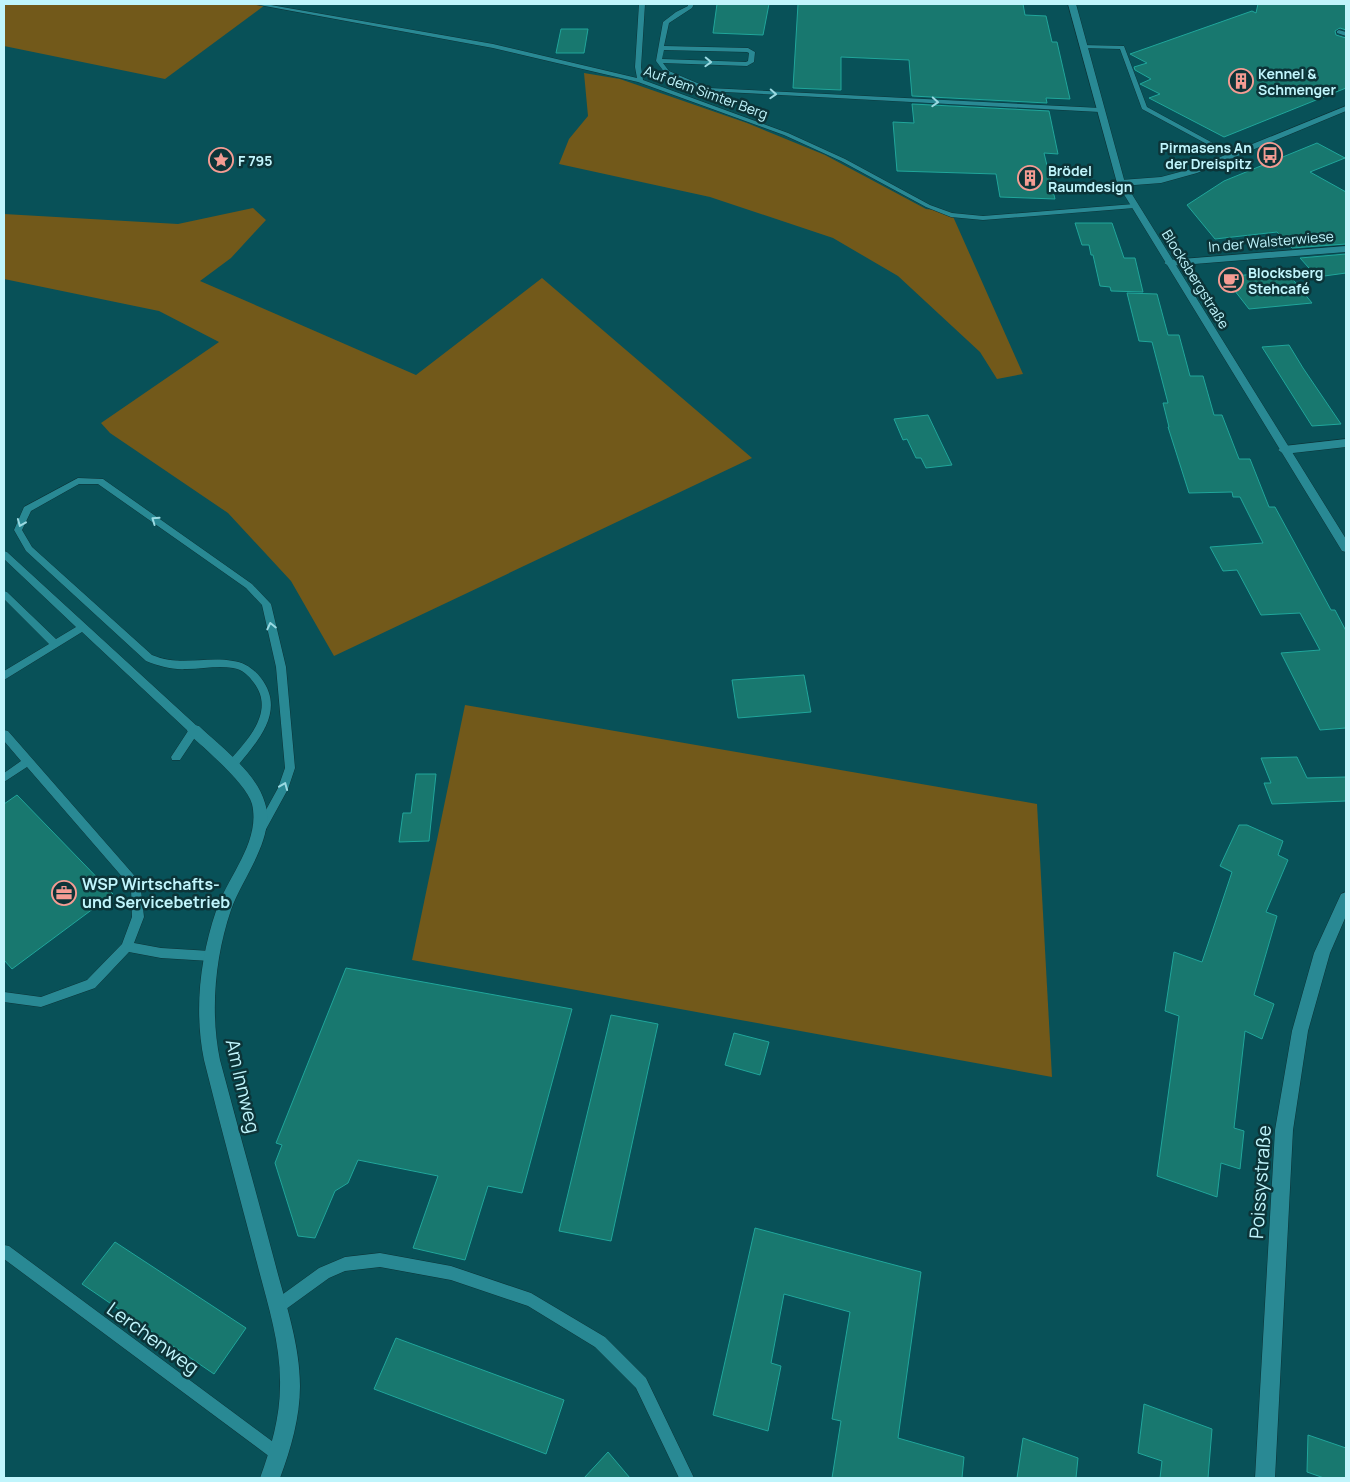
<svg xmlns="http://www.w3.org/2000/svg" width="1350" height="1482" viewBox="0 0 1350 1482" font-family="Manrope,sans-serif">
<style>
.green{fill:#72591a}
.building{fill:#18786f;stroke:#20a69b}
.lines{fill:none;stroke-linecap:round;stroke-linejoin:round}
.service-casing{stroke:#0c3438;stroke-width:1}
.minor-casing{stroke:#0c3438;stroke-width:1}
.secondary-casing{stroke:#0c3438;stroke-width:1}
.service{fill:#298994;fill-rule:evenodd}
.minor{fill:#298994;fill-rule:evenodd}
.secondary{fill:#298994;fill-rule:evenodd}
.oneway{stroke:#9adae2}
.labels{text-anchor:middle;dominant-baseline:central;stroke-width:5;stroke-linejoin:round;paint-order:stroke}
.far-poi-label{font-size:14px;font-weight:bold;fill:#c0f5fc;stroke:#0c3438;text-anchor:start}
.far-street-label{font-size:14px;fill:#c0f5fc;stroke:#0c3438}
.poi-label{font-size:16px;font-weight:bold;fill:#c0f5fc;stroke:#0c3438;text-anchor:start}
.near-street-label{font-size:19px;fill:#c0f5fc;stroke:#0c3438}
</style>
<rect width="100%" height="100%" fill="#085158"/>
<g class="green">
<polygon points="4,4 257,4 265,5 165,79 4,46"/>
<polygon points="584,73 620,79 747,123 825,155 926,209 951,212 1023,374 997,379 980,352 898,276 833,238 710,197 559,164 569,139 588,116"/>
<polygon points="253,208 266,220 231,258 200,281 416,375 542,278 752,458 334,656 291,581 228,513 110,433 101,423 219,342 159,311 4,279 4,214 178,224"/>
<polygon points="465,705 1037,804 1052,1077 412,960"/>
</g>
<g class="building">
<polygon points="717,4 769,4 763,35 713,33"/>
<polygon points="798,4 1023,4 1025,15 1046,16 1052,42 1057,42 1070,99 1046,98 1047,103 912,96 909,60 841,57 841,90 793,88"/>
<polygon points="1258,4 1346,4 1346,30 1340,28 1335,31 1336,35 1346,38 1346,88 1224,137 1149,98 1160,94 1140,84 1151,79 1135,70 1134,67 1147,63 1130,54 1252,11 1256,13"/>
<polygon points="561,29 588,29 584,53 556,53"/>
<polygon points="912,104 1049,111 1058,154 1044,153 1055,199 1000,197 996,174 897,171 893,122 914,123"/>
<polygon points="1317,143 1345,158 1310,172 1346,192 1346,244 1292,248 1277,232 1215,239 1187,205 1224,181"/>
<polygon points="1075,223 1112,223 1124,258 1135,258 1143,292 1111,291 1110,287 1100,286 1093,255 1091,255 1089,245 1082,245"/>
<polygon points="1346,254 1346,273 1317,277 1300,258"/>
<polygon points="1286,271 1312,303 1249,309 1224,277"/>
<polygon points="1127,293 1157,294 1168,335 1179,335 1190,376 1203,376 1214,415 1222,415 1239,459 1250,459 1269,507 1275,507 1331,610 1335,610 1346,631 1346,728 1320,730 1281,653 1320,650 1300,613 1261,615 1237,570 1223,571 1210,547 1263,543 1240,497 1233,497 1232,492 1189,493 1168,427 1169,427 1163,403 1168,403 1152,342 1139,341"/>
<polygon points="1289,345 1303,368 1341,424 1312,426 1262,347"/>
<polygon points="928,415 938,436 952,465 926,468 921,458 916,458 907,439 903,440 894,419"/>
<polygon points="804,675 811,712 738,718 732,680"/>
<polygon points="1297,757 1307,778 1346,777 1346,801 1272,804 1264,783 1271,783 1261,758"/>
<polygon points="416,774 436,774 429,841 399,842 403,813 411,813"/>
<polygon points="17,795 113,894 12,969 4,960 4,804"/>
<polygon points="1239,825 1247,825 1283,841 1278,855 1288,860 1266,912 1277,916 1254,995 1274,1004 1262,1039 1245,1031 1234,1128 1244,1131 1240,1169 1221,1163 1217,1197 1157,1176 1179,1016 1165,1011 1174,952 1202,962 1232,872 1220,866"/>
<polygon points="346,968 572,1009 522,1193 488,1186 465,1260 413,1248 438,1176 358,1160 348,1183 335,1191 315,1238 298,1236 275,1163 282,1145 276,1143"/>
<polygon points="611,1015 658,1024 611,1241 559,1231"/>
<polygon points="734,1033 769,1042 760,1075 725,1065"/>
<polygon points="755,1228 921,1272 898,1438 964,1457 962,1478 832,1478 841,1421 832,1419 850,1312 784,1294 771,1363 781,1366 768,1431 713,1415"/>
<polygon points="115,1242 246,1328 214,1374 82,1284"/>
<polygon points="396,1338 564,1400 546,1454 374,1389"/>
<polygon points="1144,1404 1212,1429 1208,1478 1160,1478 1162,1461 1138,1453"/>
<polygon points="1308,1435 1346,1448 1346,1478 1324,1478 1307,1472"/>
<polygon points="1023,1438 1078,1458 1076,1478 1017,1478"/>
<polygon points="608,1452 630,1478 584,1478"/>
</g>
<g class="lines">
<defs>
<g id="service">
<polygon points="254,4 265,4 493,44 637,78 635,67 639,4 645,4 641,67 643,80 788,133 845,159 930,205 952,213 983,216 1134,204 1137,206 1134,208 983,220 951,217 926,207 841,161 784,135 638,82 493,48"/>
<path d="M688,4H694L692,8L669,23L664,46L748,48L755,52L754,62L747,66L663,63L669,71L709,88L1100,108L1103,110L1100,112L706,91L665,73L656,61L663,22L676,12L688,6ZM664,50L747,52L749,53L748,61L746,62L662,59Z"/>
<polygon points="1339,30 1346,32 1346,36 1337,33 1337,31"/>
<polygon points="1081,45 1124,46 1147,107 1233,154 1233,156 1229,156 1142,109 1120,49 1083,48 1081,47"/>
<path d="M78,478L103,479L252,584L271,604L286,667L295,768L288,789L265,831L261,832L257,831L256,828L278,788L285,768L276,667L262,605L246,588L98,484H79L31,511L22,530L32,547L152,655C181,667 204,656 233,661C244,662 254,669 261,678C287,712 256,743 235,769H227L226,766L227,763C246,742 276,712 254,683C249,676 242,669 233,668C218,665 202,669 187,669C172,670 159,666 146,661L26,551L14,530L24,507Z"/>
<polygon points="4,551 7,552 198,727 199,730 198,733 180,760 172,760 171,757 188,731 82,632 4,680 4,671 49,644 4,599 4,591 7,592 56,639 76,627 4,559"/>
<polygon points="4,730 8,731 140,882 144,917 134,943 161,948 210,951 214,952 216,956 214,960 210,961 161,958 129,952 95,988 41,1007 4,1002 4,992 41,997 87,980 122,944 132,917 131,887 27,767 4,782 4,773 21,761 4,741"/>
<polygon points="4,1245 9,1246 284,1450 286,1455 284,1460 279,1462 274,1460 4,1259"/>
<polygon points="380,1253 451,1266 531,1293 605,1337 646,1378 694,1478 679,1478 636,1388 595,1347 528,1306 451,1280 380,1267 345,1271 329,1278 282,1312 277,1314 272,1312 270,1307 272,1302 319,1268 345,1257"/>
</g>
<g id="minor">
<polygon points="1346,106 1346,111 1197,173 1161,183 1121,186 1117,183 1121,180 1161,177 1191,169"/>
<polygon points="1346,246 1346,252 1169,266 1164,263 1169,260"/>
<polygon points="1346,439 1346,447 1284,454 1278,450 1284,446"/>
<path d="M194,725L199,726C222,748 256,772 265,803C276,838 242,878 231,910C215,957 210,1012 220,1060C238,1128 257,1195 275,1263C285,1302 300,1344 300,1386C300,1417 291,1449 280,1478H260C271,1448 280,1417 280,1386C281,1344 267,1302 257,1263C239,1195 221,1128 204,1060C194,1011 200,958 216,911C227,877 261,842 252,804C246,783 206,750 189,734L187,730L189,726Z"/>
<polygon points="1346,892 1346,916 1330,953 1308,1031 1293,1130 1275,1478 1255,1478 1275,1130 1292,1031 1314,953 1341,894"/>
</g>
<polygon id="secondary" points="1068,4 1076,4 1125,183 1346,539 1346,552 1342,551 1117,183"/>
</defs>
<use href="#service" class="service-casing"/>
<use href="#minor" class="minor-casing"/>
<use href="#secondary" class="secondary-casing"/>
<use href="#service" class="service"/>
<use href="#minor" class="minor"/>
<use href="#secondary" class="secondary"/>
</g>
<defs><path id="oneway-chevron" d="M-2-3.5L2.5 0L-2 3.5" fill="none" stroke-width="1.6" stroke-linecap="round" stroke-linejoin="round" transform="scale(1.25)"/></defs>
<g class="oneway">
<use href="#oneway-chevron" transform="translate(708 62) rotate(2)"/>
<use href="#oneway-chevron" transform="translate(773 94) rotate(3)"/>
<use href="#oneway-chevron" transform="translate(935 102) rotate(3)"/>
<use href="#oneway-chevron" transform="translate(155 520) rotate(-145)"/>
<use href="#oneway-chevron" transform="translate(21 523) rotate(112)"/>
<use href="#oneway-chevron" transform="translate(271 626) rotate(-103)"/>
<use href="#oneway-chevron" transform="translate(284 786) rotate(-68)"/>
</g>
<defs>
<symbol id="building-ring" viewBox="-11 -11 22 22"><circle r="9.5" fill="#0c3438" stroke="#f59c93" stroke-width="1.5"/><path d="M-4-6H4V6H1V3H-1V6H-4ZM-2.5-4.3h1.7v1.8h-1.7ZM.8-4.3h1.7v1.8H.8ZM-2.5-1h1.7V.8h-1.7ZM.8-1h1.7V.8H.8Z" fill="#f59c93"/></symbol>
<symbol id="bus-ring" viewBox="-11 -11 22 22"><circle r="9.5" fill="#0c3438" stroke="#f59c93" stroke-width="1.5"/><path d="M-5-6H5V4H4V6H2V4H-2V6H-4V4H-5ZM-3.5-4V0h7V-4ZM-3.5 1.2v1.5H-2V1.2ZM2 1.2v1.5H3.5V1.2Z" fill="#f59c93"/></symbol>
<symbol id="sight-ring" viewBox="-11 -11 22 22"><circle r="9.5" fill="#0c3438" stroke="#f59c93" stroke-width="1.5"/><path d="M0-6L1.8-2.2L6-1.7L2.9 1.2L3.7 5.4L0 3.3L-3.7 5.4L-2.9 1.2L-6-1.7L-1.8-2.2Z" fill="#f59c93"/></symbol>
<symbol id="cafe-ring" viewBox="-11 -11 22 22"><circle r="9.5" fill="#0c3438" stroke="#f59c93" stroke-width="1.5"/><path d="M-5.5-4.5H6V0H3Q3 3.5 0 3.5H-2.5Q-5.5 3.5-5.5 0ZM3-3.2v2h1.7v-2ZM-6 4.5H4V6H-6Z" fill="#f59c93"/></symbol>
<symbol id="office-ring" viewBox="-11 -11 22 22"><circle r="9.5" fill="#0c3438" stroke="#f59c93" stroke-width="1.5"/><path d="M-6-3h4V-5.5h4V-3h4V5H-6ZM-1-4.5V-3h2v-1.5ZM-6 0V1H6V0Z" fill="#f59c93"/></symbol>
</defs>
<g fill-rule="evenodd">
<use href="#building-ring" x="1227" y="67" width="28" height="28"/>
<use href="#bus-ring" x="1256" y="141" width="28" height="28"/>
<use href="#sight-ring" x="207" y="146" width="28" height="28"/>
<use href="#building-ring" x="1016" y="164" width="28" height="28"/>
<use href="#cafe-ring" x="1217" y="266" width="28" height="28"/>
<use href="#office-ring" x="50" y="879" width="28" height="28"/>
</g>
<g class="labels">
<g class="far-poi-label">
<text x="1258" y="73">Kennel &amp;<tspan x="1258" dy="16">Schmenger</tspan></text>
<text x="1252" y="147" text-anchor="end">Pirmasens An<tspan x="1252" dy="16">der Dreispitz</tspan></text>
<text x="238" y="160">F 795</text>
<text x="1048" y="170">Brödel<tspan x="1048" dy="16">Raumdesign</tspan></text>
<text x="1248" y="272">Blocksberg<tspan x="1248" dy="16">Stehcafé</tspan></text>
</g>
<g class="far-street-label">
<text transform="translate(706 92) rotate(20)">Auf dem Simter Berg</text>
<text transform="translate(1271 241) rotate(-5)">In der Walsterwiese</text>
<text transform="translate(1196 279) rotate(58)">Blocksbergstraße</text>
</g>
<g class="poi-label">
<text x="82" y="884">WSP Wirtschafts-<tspan x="82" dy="18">und Servicebetrieb</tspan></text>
</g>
<g class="near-street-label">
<text transform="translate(243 1086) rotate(77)">Am Innweg</text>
<text transform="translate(1260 1182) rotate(-86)">Poissystraße</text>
<text transform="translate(153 1338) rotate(36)">Lerchenweg</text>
</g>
</g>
<rect width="1350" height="1482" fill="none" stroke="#c0f5fc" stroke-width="10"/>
</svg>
